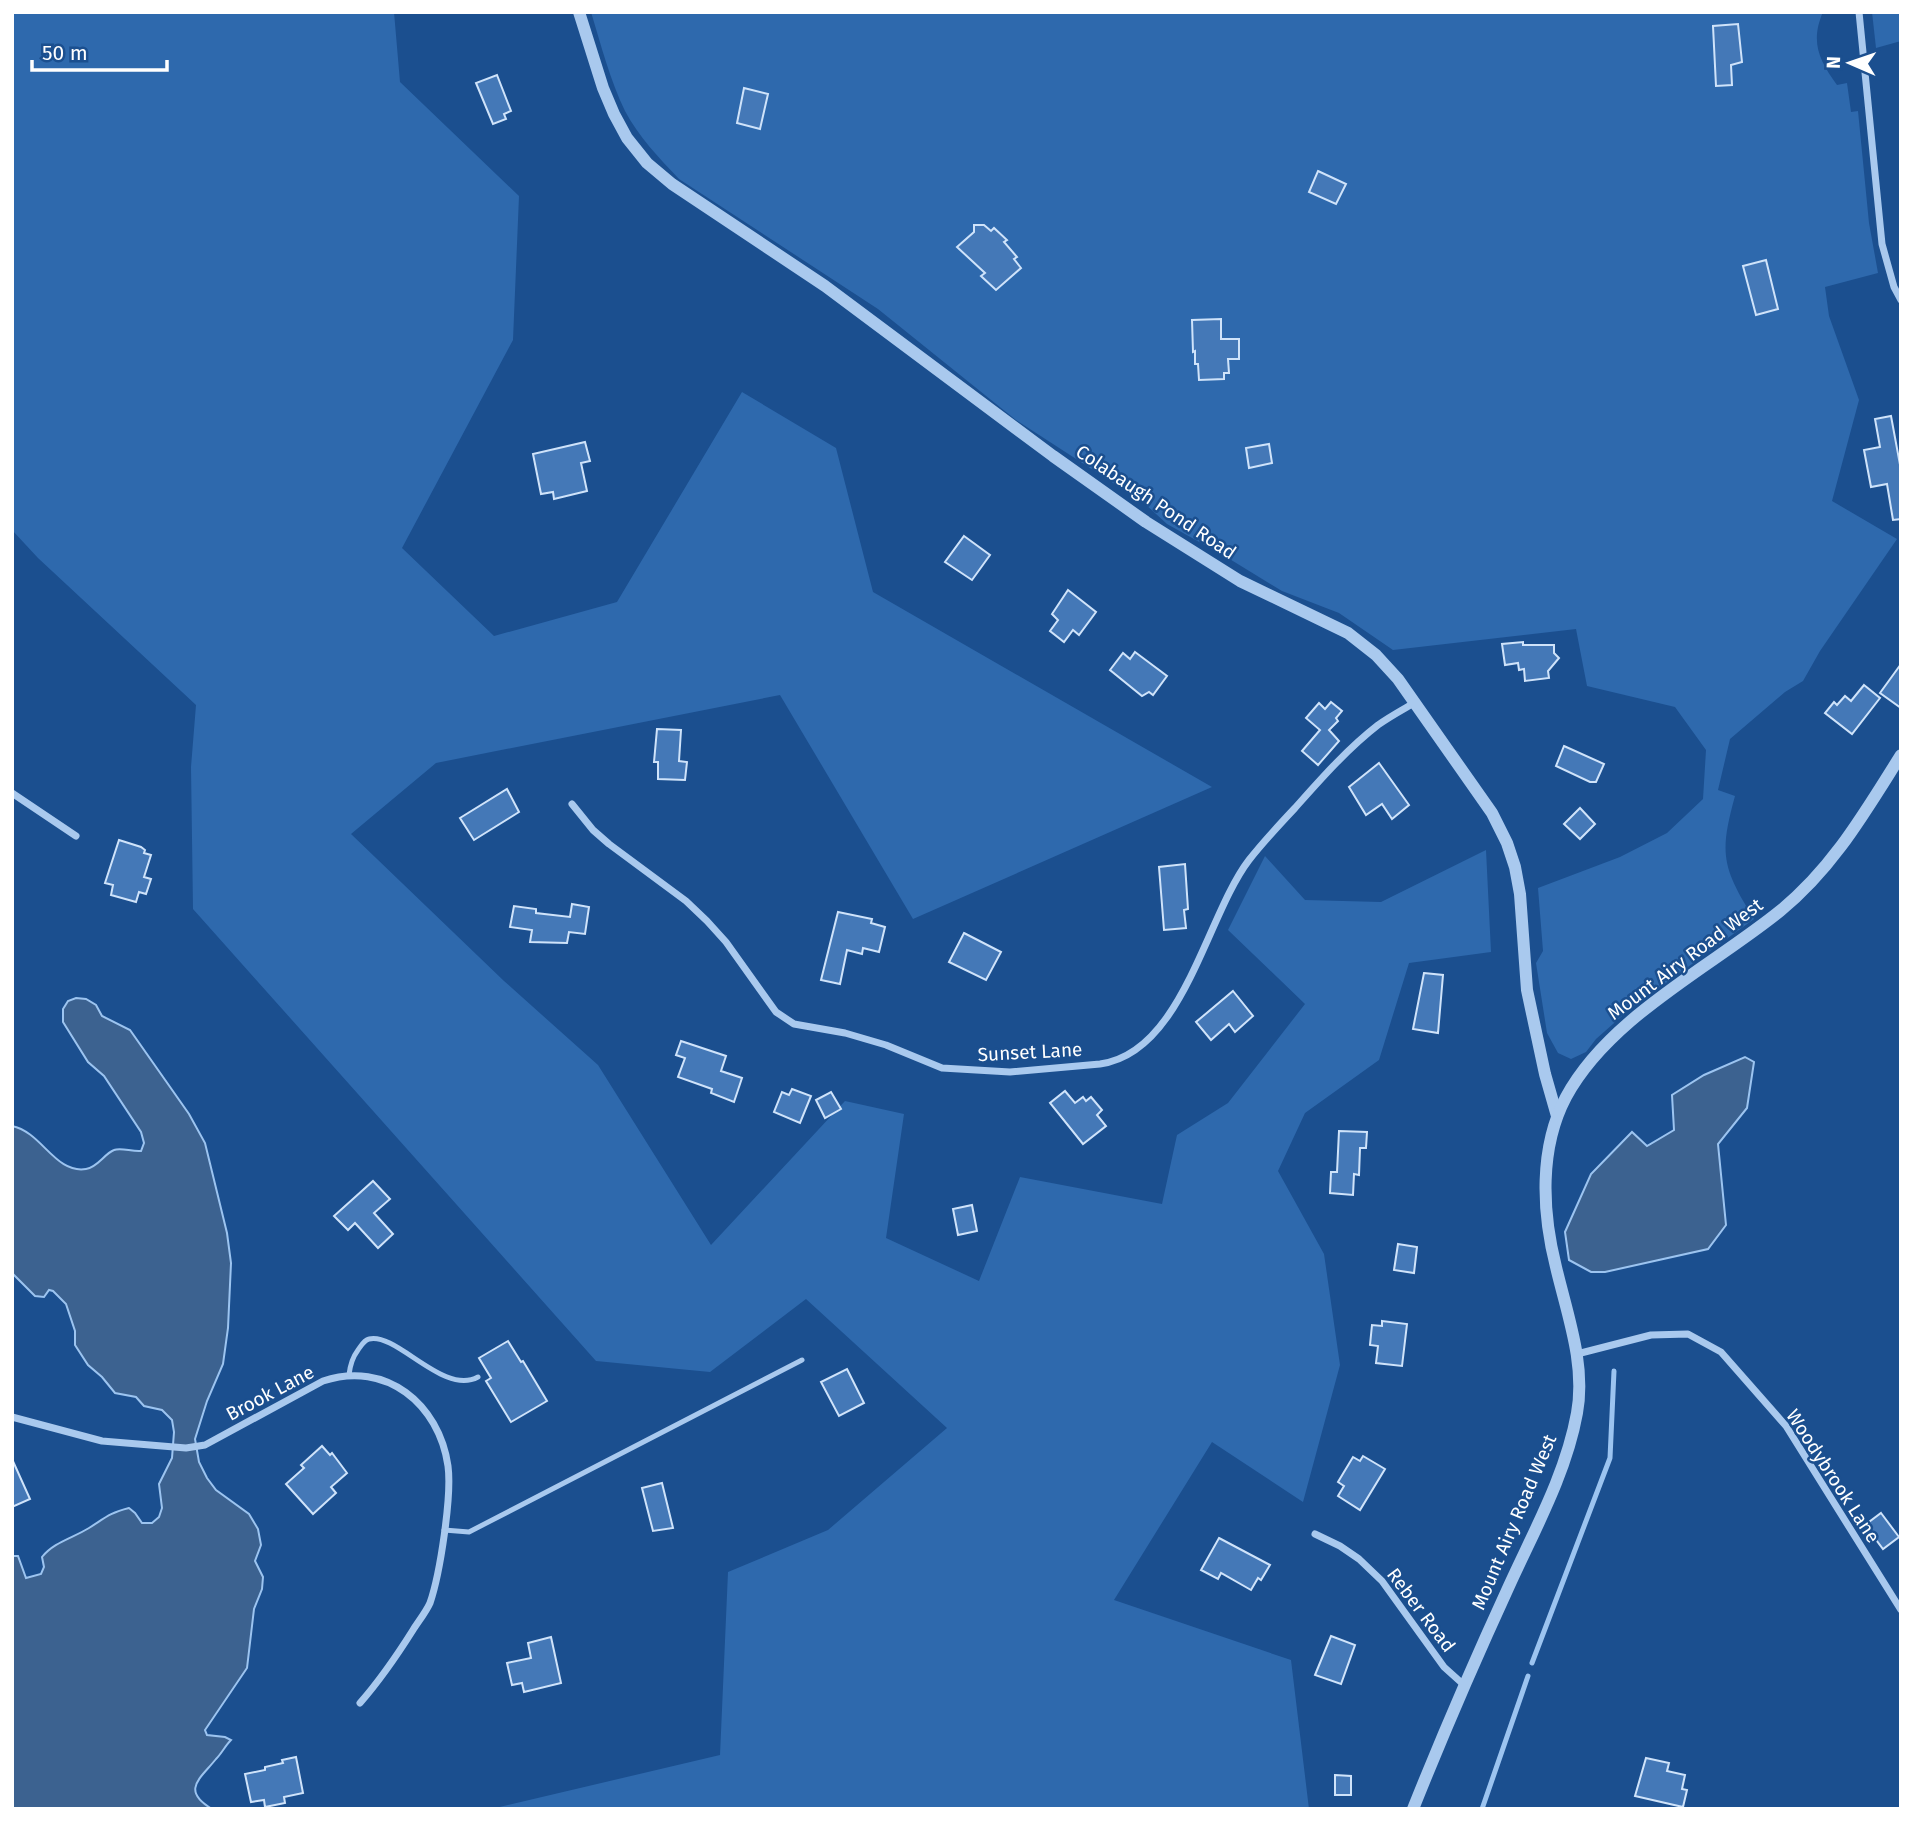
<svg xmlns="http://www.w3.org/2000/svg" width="1913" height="1821" viewBox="0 0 1913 1821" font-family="'Fira Sans',sans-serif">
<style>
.green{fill:#2e69ad}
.water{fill:#3c6290;stroke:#9cc4f0;stroke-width:2}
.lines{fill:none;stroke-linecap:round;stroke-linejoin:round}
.stream{stroke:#9cc4f0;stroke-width:5}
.building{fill:#4478b7;stroke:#cfe3fa;stroke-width:2}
.service{stroke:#a9c9ee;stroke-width:5}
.minor{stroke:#a9c9ee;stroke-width:7}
.tertiary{stroke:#a9c9ee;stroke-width:12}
.labels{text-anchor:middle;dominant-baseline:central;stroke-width:5;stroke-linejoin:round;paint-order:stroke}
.street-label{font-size:19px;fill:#fff;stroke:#1b4f8f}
</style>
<rect width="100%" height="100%" fill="#1b4f8f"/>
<g class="green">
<polygon points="12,12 394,12 400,82 519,196 513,340 402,548 494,636 617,602 742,392 836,448 873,592 1212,787 913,919 780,695 436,763 351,834 504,981 598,1065 711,1245 845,1101 904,1114 886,1238 979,1281 1020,1177 1162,1204 1177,1135 1228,1103 1305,1004 1228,930 1265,856 1305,900 1381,902 1486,850 1491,952 1409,963 1379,1060 1305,1113 1278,1171 1324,1254 1340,1365 1303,1502 1212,1442 1114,1600 1291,1660 1309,1809 491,1809 720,1755 728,1572 828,1530 947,1428 806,1299 710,1372 596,1361 193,909 191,767 196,705 38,558 12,530"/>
<path d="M591,12H1823C1810,42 1819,60 1837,85L1847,83L1851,112L1858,111L1869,223L1878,273L1825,287L1829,316L1859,400L1832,501L1897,539L1820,651L1803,681L1785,692L1730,739L1718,790L1735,796C1719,854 1722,867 1754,919L1630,1009L1596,1039L1586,1052L1571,1059L1558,1053L1547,1033L1536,963L1543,951L1538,888L1620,857L1667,833L1703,799L1706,750L1675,707L1587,686L1576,629L1393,650L1339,613L1282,591L1228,558L1167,524L1144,503L1016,420L878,309L679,179C660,159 638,136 625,111C610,80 601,45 591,12Z"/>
<polygon points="1872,12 1901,12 1901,41 1876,48"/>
</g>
<g class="water">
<path d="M76,998L86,999L96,1005L102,1016L130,1030L189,1114L205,1143L227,1233L231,1263L228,1328L223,1364L207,1401L195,1439L199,1462L207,1478L216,1490L249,1514L258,1529L261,1545L255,1561L263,1577L262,1589L254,1609L247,1668L205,1730L207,1735L225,1737L231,1740C225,1746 222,1753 216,1759C201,1778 180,1790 212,1809H12V1556H18L26,1578L41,1574L44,1567L42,1557C54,1542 73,1538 89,1528C105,1518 109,1513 129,1508L135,1513L142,1523H152L159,1517L162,1508L159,1484L172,1458L174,1432L172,1420L162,1410L144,1406L136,1397L115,1393L102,1377L88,1365L75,1345V1331L66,1304L53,1291L49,1290L44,1297L35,1296L12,1273V1126C42,1132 55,1174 86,1169C98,1167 104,1154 114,1150C121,1147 132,1152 141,1151L144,1143L141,1132L104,1076L88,1062L63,1022V1009L68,1001Z"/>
<polygon points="1745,1057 1754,1062 1747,1108 1718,1144 1726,1225 1708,1249 1605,1272 1591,1272 1569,1260 1565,1232 1591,1174 1632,1132 1647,1146 1674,1130 1672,1095 1704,1075"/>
</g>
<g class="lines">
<g class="stream">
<polyline points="1532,1663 1610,1458 1614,1371"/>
<polyline points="1482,1809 1528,1676"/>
</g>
</g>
<g class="building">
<polygon points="1738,24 1742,62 1731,65 1732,85 1716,86 1713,26"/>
<polygon points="497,75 511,111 504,114 506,119 493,124 476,83"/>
<polygon points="744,88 768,94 760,129 737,123"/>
<polygon points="1318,171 1346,184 1336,204 1309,192"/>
<polygon points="974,225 984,225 991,231 994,228 1007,240 1004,242 1017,257 1014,259 1021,268 996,290 981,276 985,273 957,247 974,232"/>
<polygon points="1766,260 1778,309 1756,315 1743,266"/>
<polygon points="1221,319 1221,339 1239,339 1239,359 1228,359 1229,373 1224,373 1224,379 1199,380 1198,364 1195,364 1195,351 1193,352 1192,320"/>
<polygon points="1891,416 1901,470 1901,519 1893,520 1887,484 1871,487 1864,450 1880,447 1875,419"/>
<polygon points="585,442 590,461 581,463 587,491 554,499 553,492 541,494 533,454"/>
<polygon points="1269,444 1272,463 1249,468 1246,448"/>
<polygon points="964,536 990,555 972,580 945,562"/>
<polygon points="1068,590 1096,612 1079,635 1073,630 1064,642 1050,631 1058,620 1052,614"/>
<polygon points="1523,642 1523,645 1554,645 1554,653 1559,658 1548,671 1549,678 1525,681 1524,669 1519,670 1518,663 1505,665 1502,644"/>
<polygon points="1135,652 1167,676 1153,695 1149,692 1142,696 1110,670 1123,653 1130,659"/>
<polygon points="1901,664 1901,708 1880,693"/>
<polygon points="1864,685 1880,698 1852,734 1825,713 1834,702 1837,705 1845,696 1851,701"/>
<polygon points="1331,702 1342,711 1336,718 1338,721 1329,730 1339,741 1318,765 1302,751 1320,730 1306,718 1319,703 1325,709"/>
<polygon points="657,729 681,730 679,761 687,762 685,780 658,779 658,762 654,762"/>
<polygon points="1564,746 1604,764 1596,782 1590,782 1556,766"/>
<polygon points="1379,763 1409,805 1392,819 1382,804 1366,815 1349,787"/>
<polygon points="507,789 519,812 474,840 460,818"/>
<polygon points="1580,808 1595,824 1580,839 1564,824"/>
<polygon points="119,840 141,847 145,850 144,853 151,855 144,877 151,879 146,894 139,892 136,902 111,895 113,885 105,883"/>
<polygon points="1185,864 1188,909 1184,910 1186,928 1164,930 1159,867"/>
<polygon points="572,904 589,907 585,934 569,932 567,943 530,942 532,930 510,927 514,906 536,909 536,913 570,917"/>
<polygon points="838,912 872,919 871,923 885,927 879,952 863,948 862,954 847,950 840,984 821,980"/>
<polygon points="964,933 1001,952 986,980 949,962"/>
<polygon points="1424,973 1443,975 1438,1033 1413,1029"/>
<polygon points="1233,991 1253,1016 1235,1032 1229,1024 1211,1040 1196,1022"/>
<polygon points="681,1041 726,1056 721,1071 742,1078 734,1102 711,1093 712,1089 678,1077 685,1058 676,1055"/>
<polygon points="792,1089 811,1096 800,1123 774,1112 782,1092 789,1095"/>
<polygon points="1065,1091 1075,1103 1083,1097 1086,1101 1091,1097 1102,1110 1097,1115 1106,1126 1083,1144 1050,1103"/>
<polygon points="831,1092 841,1109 825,1118 816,1100"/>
<polygon points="1339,1131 1367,1132 1366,1148 1360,1148 1359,1175 1354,1174 1353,1195 1330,1193 1331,1172 1337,1172"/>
<polygon points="373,1181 390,1199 374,1213 393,1234 378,1248 355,1223 348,1230 334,1216"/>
<polygon points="972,1205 977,1231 958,1235 953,1209"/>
<polygon points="1398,1244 1417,1247 1414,1273 1394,1270"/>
<polygon points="1382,1321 1407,1324 1402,1366 1376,1363 1378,1346 1370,1345 1372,1325 1382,1326"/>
<polygon points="508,1341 521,1362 523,1361 547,1401 511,1422 486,1381 491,1378 479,1358"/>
<polygon points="847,1369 864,1403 839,1416 821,1382"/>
<polygon points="322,1446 330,1455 332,1453 347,1473 331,1487 336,1493 313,1514 286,1484 304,1468 301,1465"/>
<polygon points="1363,1456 1385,1469 1360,1510 1338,1496 1344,1486 1338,1482 1353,1457 1360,1461"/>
<polygon points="12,1459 30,1499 12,1507"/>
<polygon points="662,1483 673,1528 653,1531 642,1488"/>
<polygon points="1881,1513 1899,1537 1883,1549 1865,1525"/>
<polygon points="1219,1538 1270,1565 1261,1580 1258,1578 1251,1590 1221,1573 1218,1579 1201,1570"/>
<polygon points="1331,1636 1355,1645 1341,1684 1315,1675"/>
<polygon points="551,1637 561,1683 524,1692 522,1683 512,1685 507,1663 531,1658 528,1643"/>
<polygon points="296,1757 303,1793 284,1797 285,1803 265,1807 264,1800 251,1802 245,1774 265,1770 265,1767 283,1763 282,1760"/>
<polygon points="1646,1758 1669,1763 1667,1771 1685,1775 1682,1789 1687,1790 1683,1807 1635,1796"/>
<polygon points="1335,1775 1351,1776 1351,1795 1335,1795"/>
</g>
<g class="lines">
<g class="service">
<path d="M349,1375C350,1365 352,1358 358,1350C361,1346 364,1340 369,1339C397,1332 443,1396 478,1377"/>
<polyline points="444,1530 469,1532 802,1360"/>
</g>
<g class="minor">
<polyline points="1859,12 1882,244 1894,287 1901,300"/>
<polyline points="12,793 76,836"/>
<path d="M572,804L593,830L609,844L686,901L707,921L726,942L776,1012L794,1024L845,1033L886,1045L942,1068L1010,1072L1100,1064C1183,1053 1206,916 1249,860C1263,842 1279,825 1295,808C1320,780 1347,749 1378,725C1389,717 1402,710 1414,703"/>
<polyline points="1577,1354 1651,1335 1688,1334 1721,1352 1786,1426 1901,1610"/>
<path d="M12,1417L102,1441L186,1448L205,1445L323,1381C386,1360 439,1404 448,1466C452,1496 440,1574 430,1603C426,1612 418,1622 413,1630C396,1657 381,1679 360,1703"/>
<polyline points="1315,1534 1340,1546 1359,1559 1382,1581 1444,1667 1464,1685"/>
</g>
<g class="tertiary">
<polyline points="579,12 603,88 614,114 627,138 647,163 672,184 825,286 1053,456 1146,522 1240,581 1348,633 1376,655 1398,679 1492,813 1507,843 1515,867 1520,894 1527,990 1545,1074 1557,1116"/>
<path d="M1413,1809C1443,1734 1475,1660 1509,1586C1534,1531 1566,1474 1577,1413C1586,1364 1567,1314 1556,1267C1542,1212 1539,1148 1566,1097C1609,1017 1711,967 1780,911C1833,868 1865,812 1901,755"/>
</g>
</g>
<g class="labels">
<g class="street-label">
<text transform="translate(1156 502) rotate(34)">Colabaugh Pond Road</text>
<text transform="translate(1685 959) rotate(-37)">Mount Airy Road West</text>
<text transform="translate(1030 1052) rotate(-3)">Sunset Lane</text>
<text transform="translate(270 1393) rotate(-28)">Brook Lane</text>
<text transform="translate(1833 1476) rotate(57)">Woodybrook Lane</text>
<text transform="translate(1514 1522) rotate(-67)">Mount Airy Road West</text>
<text transform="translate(1421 1610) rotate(53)">Reber Road</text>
</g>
</g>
<rect width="1913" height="1821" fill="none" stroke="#ffffff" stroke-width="28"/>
<g transform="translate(1850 63) rotate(272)" stroke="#1b4f8f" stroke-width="5" paint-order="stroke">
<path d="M0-5L12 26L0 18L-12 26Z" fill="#ffffff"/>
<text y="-10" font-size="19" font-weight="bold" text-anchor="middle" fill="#ffffff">N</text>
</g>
<path d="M32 60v10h135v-10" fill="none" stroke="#ffffff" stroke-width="3.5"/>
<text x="42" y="60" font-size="21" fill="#ffffff" stroke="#1b4f8f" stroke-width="5" paint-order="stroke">50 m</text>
</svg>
